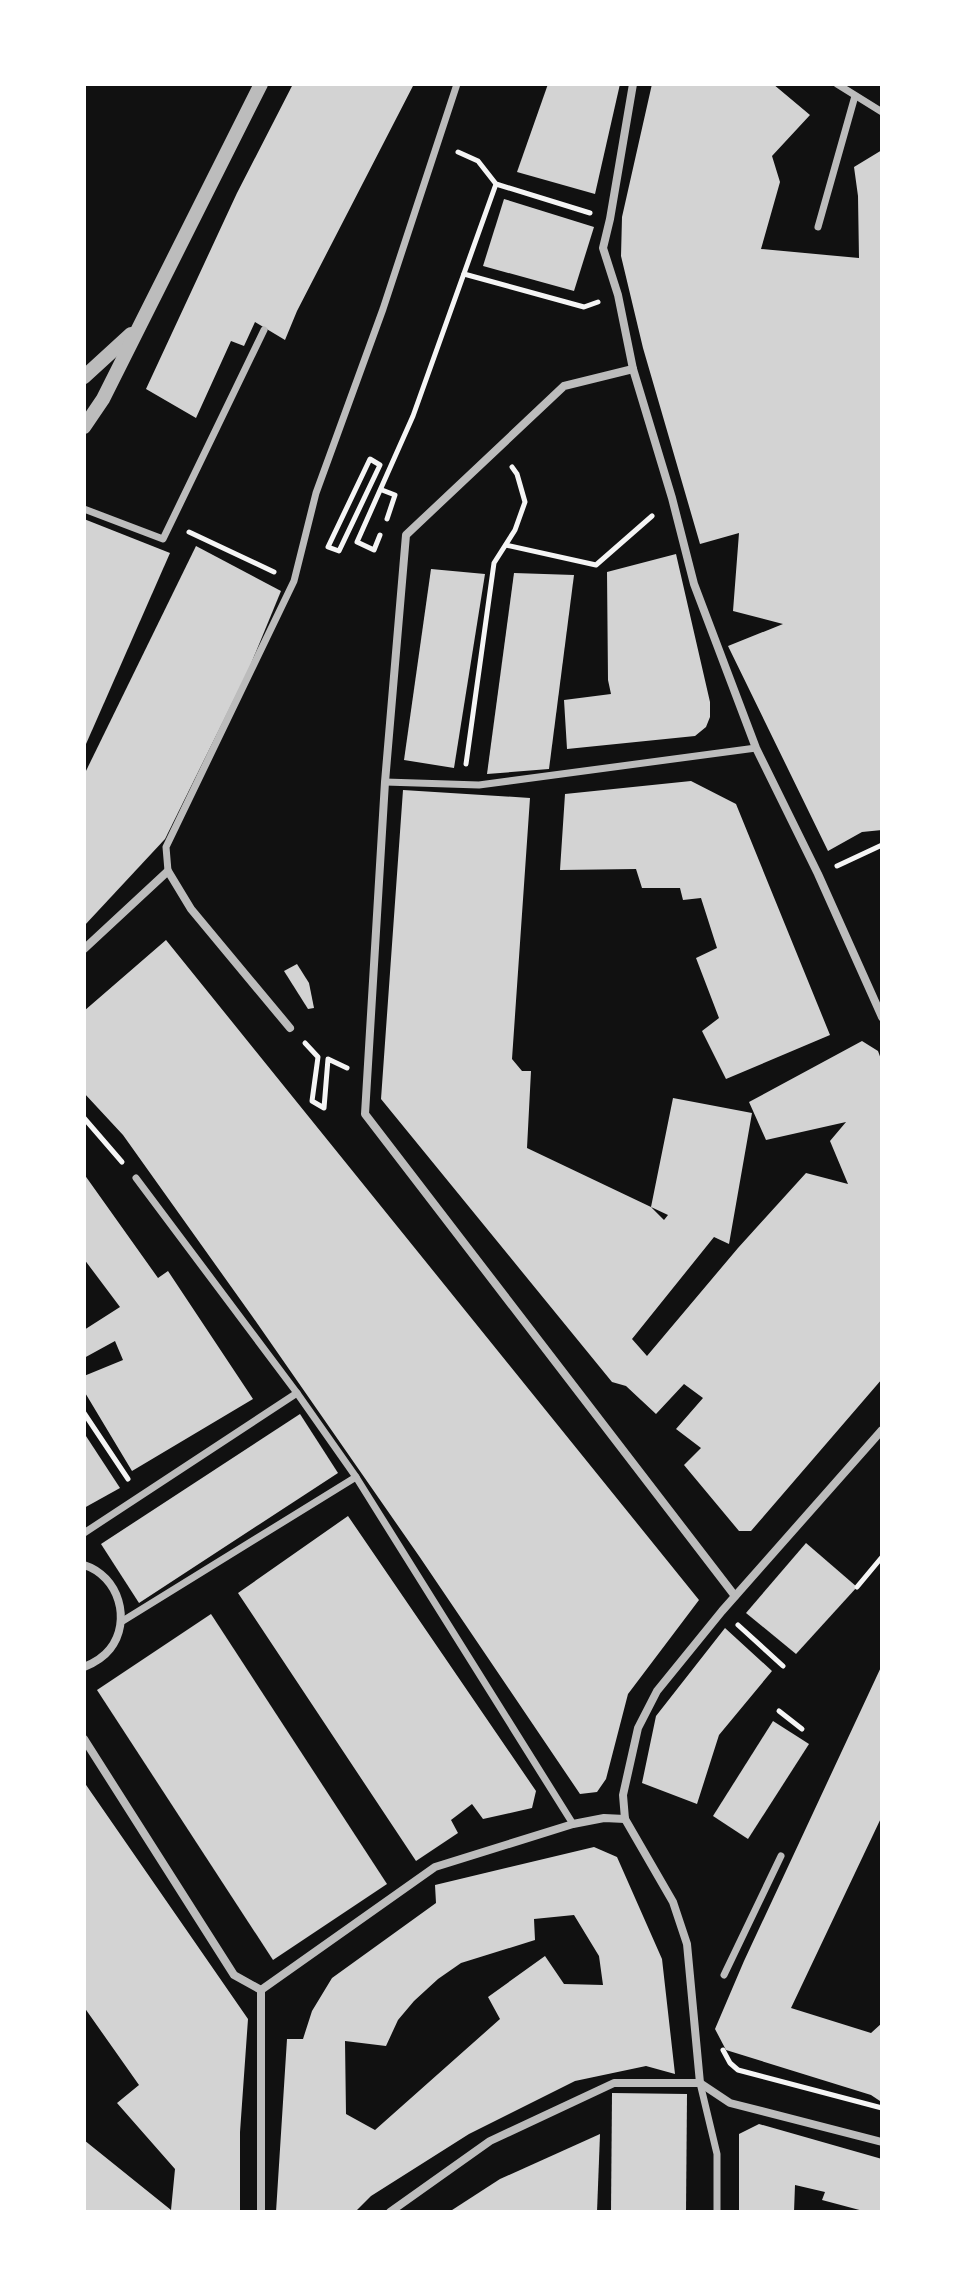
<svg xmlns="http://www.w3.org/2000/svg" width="966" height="2296" viewBox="0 0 966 2296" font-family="'Times New Roman',serif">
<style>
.building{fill:#d3d3d3;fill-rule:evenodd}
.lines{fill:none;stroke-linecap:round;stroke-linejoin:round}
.path{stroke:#f5f5f5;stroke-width:5}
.pedestrian{stroke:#bcbcbc;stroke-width:7}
.minor{stroke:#bcbcbc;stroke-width:8}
.tertiary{stroke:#bcbcbc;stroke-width:14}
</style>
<rect width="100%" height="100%" fill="#111"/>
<g class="building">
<polygon points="293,84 414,84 297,311 285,340 255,322 244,346 231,341 196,418 146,389 237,193"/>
<polygon points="548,84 620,84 595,194 517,172"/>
<polygon points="652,84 773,84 810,115 772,156 780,182 761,249 859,258 858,196 854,167 882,150 882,830 862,832 828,851 728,646 783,624 733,611 739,533 700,544 643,348 621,256 622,217"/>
<polygon points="504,199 594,227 574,291 483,266"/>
<polygon points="84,519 170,553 86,744 84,743"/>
<polygon points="196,546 281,591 248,671 165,839 84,926 84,775"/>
<polygon points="676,554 710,702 710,717 706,727 695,736 567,749 564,700 611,694 608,680 607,572"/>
<polygon points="431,569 485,574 454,768 404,760"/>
<polygon points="514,573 574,575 549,769 487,774"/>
<polygon points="691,781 736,804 830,1035 726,1079 702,1031 719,1018 696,958 717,948 701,898 683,900 680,888 642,888 636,869 560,870 565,794"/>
<polygon points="403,790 530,798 512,1059 522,1071 531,1071 527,1148 651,1207 664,1220 668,1215 651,1207 673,1098 752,1113 729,1244 714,1237 632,1339 647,1356 738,1248 806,1173 848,1184 830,1141 846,1122 766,1140 749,1102 862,1041 878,1051 882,1062 882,1379 751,1531 739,1531 684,1465 701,1448 676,1429 703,1398 684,1384 656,1414 626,1386 612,1382 381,1099"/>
<polygon points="166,940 699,1600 628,1694 606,1779 597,1792 580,1794 419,1556 252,1316 123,1135 84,1093 84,1011"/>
<polygon points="297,964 309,983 314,1008 308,1009 284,971"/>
<polygon points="84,1174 158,1278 168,1271 253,1399 132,1471 84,1391 84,1376 123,1360 115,1341 84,1358 84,1330 120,1307 84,1259"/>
<polygon points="300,1414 338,1473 139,1603 101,1544"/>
<polygon points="84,1433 120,1488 84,1508"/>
<polygon points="348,1516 536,1791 532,1808 483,1819 472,1804 451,1820 458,1833 416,1861 238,1593"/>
<polygon points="806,1543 857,1587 796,1654 746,1613"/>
<polygon points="211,1614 387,1884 273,1960 97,1690"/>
<polygon points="725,1628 772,1671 719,1735 697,1804 642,1783 656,1716"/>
<polygon points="882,1665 882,1816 791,2008 871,2033 882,2023 882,2101 880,2101 871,2095 726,2050 715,2029 744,1961"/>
<polygon points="773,1721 809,1744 748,1839 713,1816"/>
<polygon points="84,1782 248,2019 240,2132 240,2212 84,2212 84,2140 171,2210 175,2169 117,2103 139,2085 84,2007"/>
<path d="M594,1847L617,1857L662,1959L675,2074L646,2066L575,2081L469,2134L371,2196L355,2212H276L287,2039H303L312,2011L332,1978L436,1903L435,1885ZM574,1915L599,1956L603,1985L564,1984L545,1956L488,1997L500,2019L375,2130L346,2114L345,2041L386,2046L398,2020L414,2001L438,1979L461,1963L535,1940L534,1919Z"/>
<polygon points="612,2093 687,2094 686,2212 611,2212"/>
<polygon points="759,2124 882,2159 882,2212 867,2212 822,2200 825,2192 795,2185 794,2212 739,2212 739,2134"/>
<polygon points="600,2134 597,2212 449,2212 500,2179"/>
</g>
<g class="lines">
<g class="path">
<polyline points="458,152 478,161 496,184 590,213"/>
<polyline points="464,274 584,307 598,302"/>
<polygon points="370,459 380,465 339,551 328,547"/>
<polyline points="382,490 395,495 387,519"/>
<polyline points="189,532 274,572"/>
<polyline points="380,535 374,550 357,542 413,416 496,184"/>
<polyline points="506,545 596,565 652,516"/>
<polyline points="466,764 494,563 515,530 525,502 517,474 512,467"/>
<polyline points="837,866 882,845"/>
<polyline points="305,1043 318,1057 312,1101 324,1108 328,1059 347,1068"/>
<polyline points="84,1118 122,1162"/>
<polyline points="84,1413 128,1479"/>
<polyline points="857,1587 882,1557"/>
<polyline points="738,1625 783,1666"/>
<polyline points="779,1711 802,1729"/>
<polyline points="723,2050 730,2063 738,2070 882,2108"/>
</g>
<g class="pedestrian">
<polyline points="837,84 882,112"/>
<polyline points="818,227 855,96"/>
<polyline points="84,509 163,539 264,330"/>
<polyline points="385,782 479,785 756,748"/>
<polyline points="168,871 166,847 294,581 316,493 383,309 457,84"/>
<polyline points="136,1178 297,1393 356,1477 573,1824"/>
<polyline points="84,1533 297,1393"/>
<polyline points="121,1622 356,1477"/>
<polyline points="724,1975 781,1856"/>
<polyline points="700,2083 717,2154 717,2212"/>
</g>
<g class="minor">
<polyline points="633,84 610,219 603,248 618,295 633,369 672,498 694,584 756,748 818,874 882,1017"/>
<polyline points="633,369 564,386 406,535 385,782 365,1114 735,1596"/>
<polyline points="84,949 168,871 191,909 290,1028"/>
<path d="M84,1565C119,1576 132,1621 110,1649C103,1658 94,1663 84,1667"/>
<polyline points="84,1739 234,1975 261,1990"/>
<polyline points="261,1990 435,1867 573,1824 604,1818 625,1819"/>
<polyline points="700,2083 687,1944 673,1902 625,1819 623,1795 638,1728 657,1691 722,1611 882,1430"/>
<polyline points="261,2212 261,1990"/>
<polyline points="390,2212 490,2141 614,2083 700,2083 730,2103 882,2142"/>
</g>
<g class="tertiary">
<polyline points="84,377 131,334"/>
<polyline points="84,427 103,399 261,84"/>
</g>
</g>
<rect width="966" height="2296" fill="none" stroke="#ffffff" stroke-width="172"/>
</svg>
